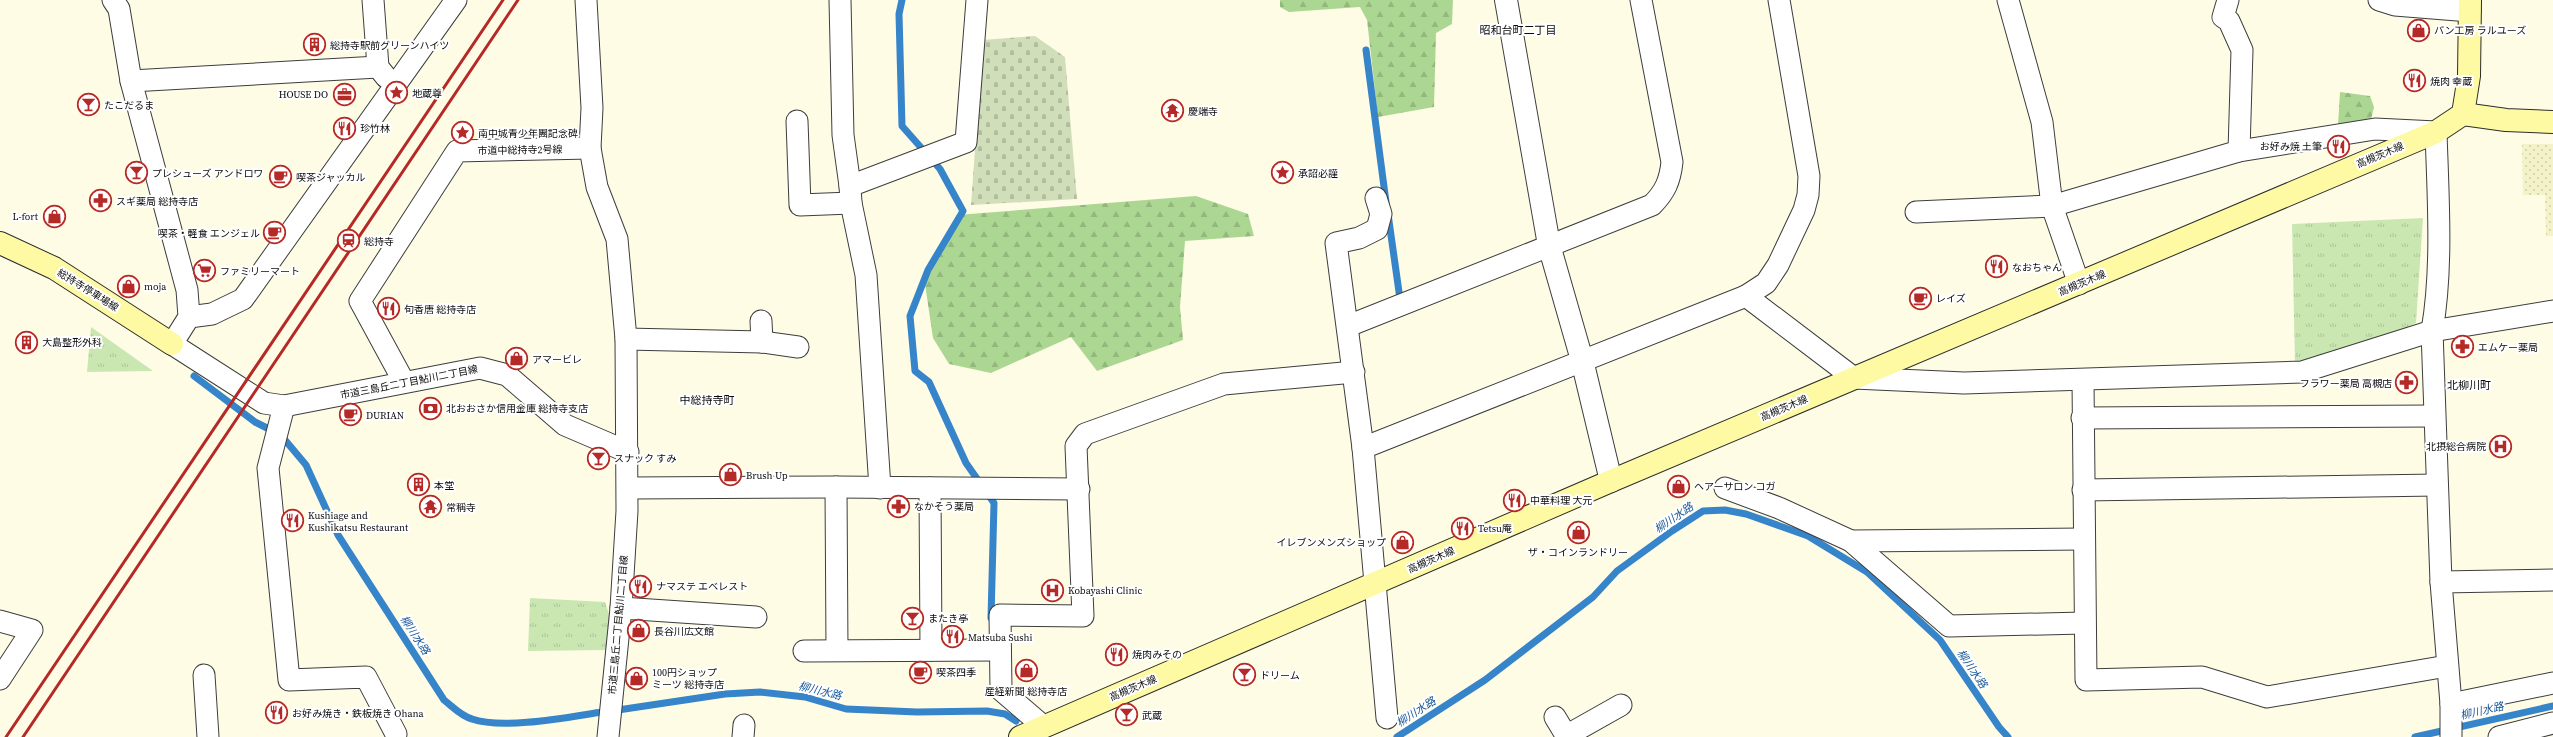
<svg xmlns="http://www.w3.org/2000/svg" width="2553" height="737" viewBox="0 0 2553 737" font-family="'Source Serif 4','Noto Sans JP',serif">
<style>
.farmland{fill:url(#farmland-dots)}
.grass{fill:url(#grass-tufts)}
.forest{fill:url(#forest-firs)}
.cemetery{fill:url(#cemetery-stones)}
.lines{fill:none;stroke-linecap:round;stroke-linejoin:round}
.stream{stroke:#3684c9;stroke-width:7}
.minor-casing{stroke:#3d3d3d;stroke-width:23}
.tertiary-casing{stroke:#3d3d3d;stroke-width:24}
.secondary-casing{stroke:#2c2c2c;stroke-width:24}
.minor{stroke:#fff;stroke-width:21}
.tertiary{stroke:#fff;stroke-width:22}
.secondary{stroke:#fdfaa3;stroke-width:22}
.rail{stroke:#b52a26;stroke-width:3}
.labels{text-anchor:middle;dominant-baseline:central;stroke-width:4;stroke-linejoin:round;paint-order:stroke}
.poi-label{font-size:10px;fill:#0a0a0a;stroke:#fff;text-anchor:start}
.street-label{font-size:10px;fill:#0a0a0a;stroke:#fff}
.neighbourhood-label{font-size:11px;fill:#0a0a0a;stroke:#fff}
.water-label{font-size:11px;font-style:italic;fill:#175697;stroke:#fff}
</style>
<defs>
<pattern id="farmland-dots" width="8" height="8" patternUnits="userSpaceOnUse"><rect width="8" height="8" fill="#f3f2c8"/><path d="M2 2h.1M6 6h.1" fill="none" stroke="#cfceaa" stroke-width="1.8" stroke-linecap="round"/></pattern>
<pattern id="grass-tufts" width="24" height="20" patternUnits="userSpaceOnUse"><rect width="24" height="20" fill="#cae7b2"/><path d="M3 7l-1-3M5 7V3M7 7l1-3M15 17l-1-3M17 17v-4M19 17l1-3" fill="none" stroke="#acc598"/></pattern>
<pattern id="forest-firs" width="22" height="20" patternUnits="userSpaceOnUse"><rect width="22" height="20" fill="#acd792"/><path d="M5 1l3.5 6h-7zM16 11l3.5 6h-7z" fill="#93b77d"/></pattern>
<pattern id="cemetery-stones" width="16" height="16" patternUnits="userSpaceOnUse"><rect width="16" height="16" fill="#d0deba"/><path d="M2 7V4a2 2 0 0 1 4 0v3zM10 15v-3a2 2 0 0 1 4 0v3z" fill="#b1bd9f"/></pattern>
</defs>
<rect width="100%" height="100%" fill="#fffce6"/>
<polygon class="farmland" points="2522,144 2553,144 2553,236 2546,236 2545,195 2523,195"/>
<g class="grass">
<polygon points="2423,218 2416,323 2394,334 2295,363 2292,224"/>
<polygon points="91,327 153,371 87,372"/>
<polygon points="530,598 605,602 610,617 608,650 528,651"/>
</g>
<g class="forest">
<polygon points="1280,0 1453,0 1452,24 1436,33 1434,107 1378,117 1367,20 1360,7 1289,12 1280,7"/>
<polygon points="2340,92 2370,96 2374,107 2370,124 2338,125"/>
<polygon points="1196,196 1248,214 1254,236 1185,241 1180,307 1183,340 1097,371 1071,337 991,373 949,364 933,338 925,284 957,215"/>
</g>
<polygon class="cemetery" points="1035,36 1065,57 1077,199 971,205 983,40"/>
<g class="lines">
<g class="stream">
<polyline points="902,0 899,14 902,126 940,169 963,211 928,270 910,316 915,371 929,382 966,463 994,503 991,618"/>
<polyline points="1366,50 1386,202"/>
<polyline points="1388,214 1400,299"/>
<polyline points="194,376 255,422 269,429"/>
<path d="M285,440L306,465L338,535L444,700C453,707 461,716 472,719C503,730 569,717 602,712"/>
<polyline points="618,710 725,694 760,692 805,697 846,709 917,712 987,711 1005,714 1016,721"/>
<polyline points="1397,737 1485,680 1593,597 1617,571 1672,531 1703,511 1725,510 1746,514 1808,536 1867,572 1940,640 1999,727 2008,737"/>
<polyline points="2415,737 2553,706"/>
</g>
<defs>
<g id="minor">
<polyline points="113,0 119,9 131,81 187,290 189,317 172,344 264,403 284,406 480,368 507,375 565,425 628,452"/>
<polyline points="373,0 378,67 386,77"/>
<polyline points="586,0 592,108 590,148 597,187 617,239 626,339 627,511 621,608 608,737"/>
<polyline points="840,0 843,135 850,186"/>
<polyline points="2008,0 2042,122 2052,206 2079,284"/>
<polyline points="2379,0 2395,5 2470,11"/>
<polyline points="131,81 378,67"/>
<polyline points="797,121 800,205 851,203 850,186 966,142 977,0"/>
<path d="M2239,151L2375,129L2436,132C2438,196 2443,268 2432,331L2441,582L2451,704V737"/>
<polyline points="1376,198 1381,214 1377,229 1359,238 1336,243 1363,448 1387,718"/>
<polyline points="851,203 866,275 880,488"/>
<polyline points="1916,212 2052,206 2239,151 2242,50 2229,21 2223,17 2228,0"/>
<polyline points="1746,296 1854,378 1964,383 2302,372 2432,331 2553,311"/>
<polyline points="189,317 212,314 243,299 456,0"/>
<path d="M1348,326L1652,205C1665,192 1670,181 1672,162L1641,0"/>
<polyline points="626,339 762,342 761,321"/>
<polyline points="762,342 798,347"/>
<polyline points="2083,381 2086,680 2202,677 2267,697 2447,666"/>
<polyline points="404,382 360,301 457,151 590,148"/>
<polyline points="284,406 268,468 289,680 366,677 396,734"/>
<polyline points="2082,418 2434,416"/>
<polyline points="1363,448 1746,296 1766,283 1778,265 1804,210 1808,195 1809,176 1779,0"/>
<polyline points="836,487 837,650"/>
<polyline points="628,488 836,487 1079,489"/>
<polyline points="930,488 931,650"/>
<polyline points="1725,488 1779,508 1851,541 1949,626 2084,623"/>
<polyline points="2083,490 2437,485"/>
<polyline points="1851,541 2083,539"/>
<polyline points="2441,582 2553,580"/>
<polyline points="621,608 756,617"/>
<polyline points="0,621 32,630 0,679"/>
<polyline points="804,651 1000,650"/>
<polyline points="204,675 208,737"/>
<polyline points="2451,704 2553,683"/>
<polyline points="1555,717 1567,737"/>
<polyline points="1043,726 1001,690 1000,615 1083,616 1076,446 1085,434 1224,384 1354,372"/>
<polyline points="1566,736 1621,705"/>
<polyline points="743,737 744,725"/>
<polyline points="2499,737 2553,723"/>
</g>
<polyline id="tertiary" points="1506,0 1549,245 1582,360 1611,481"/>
<g id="secondary">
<polyline points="2463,114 2469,76 2470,0"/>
<polyline points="0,243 54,268 172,344"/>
<polyline points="1020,737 1611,481 2436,132 2463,114 2506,120 2553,122"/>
</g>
</defs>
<use href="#minor" class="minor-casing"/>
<use href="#tertiary" class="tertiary-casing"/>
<use href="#secondary" class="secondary-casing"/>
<use href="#minor" class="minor"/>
<use href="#tertiary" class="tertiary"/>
<use href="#secondary" class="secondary"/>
<g class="rail">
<polyline points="6,737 503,0"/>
<polyline points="23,737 518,0"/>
</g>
</g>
<defs>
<symbol id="shop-ring" viewBox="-11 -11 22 22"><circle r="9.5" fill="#fff" stroke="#b52a26" stroke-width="1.5"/><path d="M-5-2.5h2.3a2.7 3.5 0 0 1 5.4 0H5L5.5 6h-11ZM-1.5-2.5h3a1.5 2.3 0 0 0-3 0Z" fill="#b52a26"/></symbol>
<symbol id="building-ring" viewBox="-11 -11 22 22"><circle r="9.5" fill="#fff" stroke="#b52a26" stroke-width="1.5"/><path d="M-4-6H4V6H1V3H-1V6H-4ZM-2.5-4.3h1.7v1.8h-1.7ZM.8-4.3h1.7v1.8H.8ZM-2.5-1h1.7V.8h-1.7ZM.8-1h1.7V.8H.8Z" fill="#b52a26"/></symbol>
<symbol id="restaurant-ring" viewBox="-11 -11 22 22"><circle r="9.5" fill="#fff" stroke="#b52a26" stroke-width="1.5"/><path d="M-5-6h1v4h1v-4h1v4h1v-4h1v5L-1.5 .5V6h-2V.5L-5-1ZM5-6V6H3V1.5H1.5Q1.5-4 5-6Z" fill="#b52a26"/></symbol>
<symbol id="sight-ring" viewBox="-11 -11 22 22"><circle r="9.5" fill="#fff" stroke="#b52a26" stroke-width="1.5"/><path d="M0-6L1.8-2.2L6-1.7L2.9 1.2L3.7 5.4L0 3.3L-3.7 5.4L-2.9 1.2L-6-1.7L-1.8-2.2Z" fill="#b52a26"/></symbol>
<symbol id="office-ring" viewBox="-11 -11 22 22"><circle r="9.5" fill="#fff" stroke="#b52a26" stroke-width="1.5"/><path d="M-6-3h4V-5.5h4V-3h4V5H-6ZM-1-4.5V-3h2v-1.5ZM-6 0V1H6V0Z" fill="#b52a26"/></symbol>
<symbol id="bar-ring" viewBox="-11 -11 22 22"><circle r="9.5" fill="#fff" stroke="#b52a26" stroke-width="1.5"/><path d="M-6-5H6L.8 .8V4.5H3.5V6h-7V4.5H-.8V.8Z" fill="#b52a26"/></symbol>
<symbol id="temple-ring" viewBox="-11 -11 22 22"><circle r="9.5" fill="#fff" stroke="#b52a26" stroke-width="1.5"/><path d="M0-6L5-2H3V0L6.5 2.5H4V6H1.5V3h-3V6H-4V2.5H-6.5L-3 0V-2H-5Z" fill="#b52a26"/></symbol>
<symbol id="cafe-ring" viewBox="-11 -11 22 22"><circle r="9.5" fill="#fff" stroke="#b52a26" stroke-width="1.5"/><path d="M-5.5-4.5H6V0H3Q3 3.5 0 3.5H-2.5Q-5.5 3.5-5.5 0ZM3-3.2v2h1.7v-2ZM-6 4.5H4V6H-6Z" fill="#b52a26"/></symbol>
<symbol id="pharmacy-ring" viewBox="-11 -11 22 22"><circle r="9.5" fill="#fff" stroke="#b52a26" stroke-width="1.5"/><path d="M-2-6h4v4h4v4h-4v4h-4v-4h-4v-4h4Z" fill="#b52a26"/></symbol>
<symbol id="station-ring" viewBox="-11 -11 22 22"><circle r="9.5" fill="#fff" stroke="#b52a26" stroke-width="1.5"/><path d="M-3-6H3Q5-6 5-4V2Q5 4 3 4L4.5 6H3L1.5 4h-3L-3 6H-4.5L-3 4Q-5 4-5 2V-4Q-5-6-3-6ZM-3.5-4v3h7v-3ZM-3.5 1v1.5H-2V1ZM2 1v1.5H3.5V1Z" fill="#b52a26"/></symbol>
<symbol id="supermarket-ring" viewBox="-11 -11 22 22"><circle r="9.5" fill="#fff" stroke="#b52a26" stroke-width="1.5"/><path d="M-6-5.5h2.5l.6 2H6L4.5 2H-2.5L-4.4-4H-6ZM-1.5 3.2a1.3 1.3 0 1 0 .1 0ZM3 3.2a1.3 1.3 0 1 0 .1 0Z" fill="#b52a26"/></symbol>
<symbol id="bank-ring" viewBox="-11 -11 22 22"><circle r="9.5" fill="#fff" stroke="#b52a26" stroke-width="1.5"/><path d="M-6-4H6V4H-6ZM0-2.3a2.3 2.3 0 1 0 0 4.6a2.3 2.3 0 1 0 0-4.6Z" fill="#b52a26"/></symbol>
<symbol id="hospital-ring" viewBox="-11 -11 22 22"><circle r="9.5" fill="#fff" stroke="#b52a26" stroke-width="1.5"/><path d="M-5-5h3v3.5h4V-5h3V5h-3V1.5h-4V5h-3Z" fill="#b52a26"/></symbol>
</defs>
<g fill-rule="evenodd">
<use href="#shop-ring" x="2406" y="18" width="25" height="25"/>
<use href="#building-ring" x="302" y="32" width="25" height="25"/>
<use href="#restaurant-ring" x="2402" y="68" width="25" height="25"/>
<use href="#sight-ring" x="384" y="80" width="25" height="25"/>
<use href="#office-ring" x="332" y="82" width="25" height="25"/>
<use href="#bar-ring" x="76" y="92" width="25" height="25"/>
<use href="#temple-ring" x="1160" y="98" width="25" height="25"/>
<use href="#restaurant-ring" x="332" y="116" width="25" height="25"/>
<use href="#sight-ring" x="450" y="120" width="25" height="25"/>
<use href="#restaurant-ring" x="2326" y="134" width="25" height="25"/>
<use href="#bar-ring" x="124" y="160" width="25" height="25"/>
<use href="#sight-ring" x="1270" y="160" width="25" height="25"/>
<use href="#cafe-ring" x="268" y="164" width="25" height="25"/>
<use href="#pharmacy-ring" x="88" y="188" width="25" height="25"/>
<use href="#shop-ring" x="42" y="204" width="25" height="25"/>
<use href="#cafe-ring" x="262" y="220" width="25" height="25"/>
<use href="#station-ring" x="336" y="228" width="25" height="25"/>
<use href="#restaurant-ring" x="1984" y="254" width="25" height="25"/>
<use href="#supermarket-ring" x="192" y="258" width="25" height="25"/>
<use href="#shop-ring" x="116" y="274" width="25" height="25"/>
<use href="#cafe-ring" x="1908" y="286" width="25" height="25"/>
<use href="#restaurant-ring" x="376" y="296" width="25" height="25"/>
<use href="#building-ring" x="14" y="330" width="25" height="25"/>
<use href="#pharmacy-ring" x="2450" y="334" width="25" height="25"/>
<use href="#shop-ring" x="504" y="346" width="25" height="25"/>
<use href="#pharmacy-ring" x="2394" y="370" width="25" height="25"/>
<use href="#bank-ring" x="418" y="396" width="25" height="25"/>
<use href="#cafe-ring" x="338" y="402" width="25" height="25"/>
<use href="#hospital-ring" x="2488" y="434" width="25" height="25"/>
<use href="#bar-ring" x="586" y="446" width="25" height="25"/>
<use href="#shop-ring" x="718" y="462" width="25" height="25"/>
<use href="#building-ring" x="406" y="472" width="25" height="25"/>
<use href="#shop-ring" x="1666" y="474" width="25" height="25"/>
<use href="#restaurant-ring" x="1502" y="488" width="25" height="25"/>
<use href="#pharmacy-ring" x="886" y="494" width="25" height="25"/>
<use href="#temple-ring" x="418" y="494" width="25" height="25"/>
<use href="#restaurant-ring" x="280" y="508" width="25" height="25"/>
<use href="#restaurant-ring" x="1450" y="516" width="25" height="25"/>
<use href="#shop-ring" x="1566" y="520" width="25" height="25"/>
<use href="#shop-ring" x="1390" y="530" width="25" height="25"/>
<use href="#restaurant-ring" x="628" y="574" width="25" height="25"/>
<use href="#hospital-ring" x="1040" y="578" width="25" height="25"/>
<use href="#bar-ring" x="900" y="606" width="25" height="25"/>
<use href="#shop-ring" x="626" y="618" width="25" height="25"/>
<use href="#restaurant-ring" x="940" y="624" width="25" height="25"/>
<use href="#restaurant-ring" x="1104" y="642" width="25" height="25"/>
<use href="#shop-ring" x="1014" y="658" width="25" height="25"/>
<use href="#cafe-ring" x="908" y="660" width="25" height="25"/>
<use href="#bar-ring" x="1232" y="662" width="25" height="25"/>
<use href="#shop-ring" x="624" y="666" width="25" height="25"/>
<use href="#restaurant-ring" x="264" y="700" width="25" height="25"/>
<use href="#bar-ring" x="1114" y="702" width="25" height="25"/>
</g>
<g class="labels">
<g class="poi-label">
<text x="2434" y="30">パン工房 ラルユーズ</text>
<text x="330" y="45">総持寺駅前グリーンハイツ</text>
<text x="2430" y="81">焼肉 幸蔵</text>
<text x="412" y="93">地蔵尊</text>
<text x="328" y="94" text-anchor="end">HOUSE DO</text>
<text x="104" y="105">たこだるま</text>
<text x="1188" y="111">慶端寺</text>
<text x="360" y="128">珍竹林</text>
<text x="478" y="133">南中城青少年團記念碑</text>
<text x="2322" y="146" text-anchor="end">お好み焼 土筆</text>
<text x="152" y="173">プレシューズ アンドロワ</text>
<text x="1298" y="173">承詔必謹</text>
<text x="296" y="177">喫茶ジャッカル</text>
<text x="116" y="201">スギ薬局 総持寺店</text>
<text x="38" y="216" text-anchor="end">L-fort</text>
<text x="260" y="233" text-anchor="end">喫茶・軽食 エンジェル</text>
<text x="364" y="241">総持寺</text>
<text x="2012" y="267">なおちゃん</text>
<text x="220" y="271">ファミリーマート</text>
<text x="144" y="286">moja</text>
<text x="1936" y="298">レイズ</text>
<text x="404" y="309">旬香唐 総持寺店</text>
<text x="42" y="342">大島整形外科</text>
<text x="2478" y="347">エムケー薬局</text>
<text x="532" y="359">アマービレ</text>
<text x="2392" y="383" text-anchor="end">フラワー薬局 高槻店</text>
<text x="446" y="408">北おおさか信用金庫 総持寺支店</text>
<text x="366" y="415">DURIAN</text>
<text x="2486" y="446" text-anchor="end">北摂総合病院</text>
<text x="614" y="458">スナック すみ</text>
<text x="746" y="475">Brush Up</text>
<text x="434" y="485">本堂</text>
<text x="1694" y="486">ヘアーサロン コガ</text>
<text x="1530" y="500">中華料理 大元</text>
<text x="914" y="506">なかそう薬局</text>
<text x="446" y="507">常稱寺</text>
<text x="308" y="515">Kushiage and<tspan x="308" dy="12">Kushikatsu Restaurant</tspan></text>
<text x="1478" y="528">Tetsu庵</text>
<text x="1386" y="542" text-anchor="end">イレブンメンズショップ</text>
<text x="1578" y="552" text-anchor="middle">ザ・コインランドリー</text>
<text x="656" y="586">ナマステ エベレスト</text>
<text x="1068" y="590">Kobayashi Clinic</text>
<text x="928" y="618">またき亭</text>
<text x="654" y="631">長谷川広文館</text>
<text x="968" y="637">Matsuba Sushi</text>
<text x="1132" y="654">焼肉みその</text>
<text x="652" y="672">100円ショップ<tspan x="652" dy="12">ミーツ 総持寺店</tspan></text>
<text x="936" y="672">喫茶四季</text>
<text x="1260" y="675">ドリーム</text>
<text x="1026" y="691" text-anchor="middle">産経新聞 総持寺店</text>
<text x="292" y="713">お好み焼き・鉄板焼き Ohana</text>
<text x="1142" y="715">武蔵</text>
</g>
<g class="street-label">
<text transform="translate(520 150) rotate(-1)">市道中総持寺2号線</text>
<text transform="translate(2380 155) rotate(-23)">高槻茨木線</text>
<text transform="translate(2082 283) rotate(-23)">高槻茨木線</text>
<text transform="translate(88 290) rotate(32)">総持寺停車場線</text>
<text transform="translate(409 382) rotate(-11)">市道三島丘二丁目鮎川二丁目線</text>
<text transform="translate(1784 408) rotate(-23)">高槻茨木線</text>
<text transform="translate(1431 560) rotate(-24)">高槻茨木線</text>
<text transform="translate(618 625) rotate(-85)">市道三島丘二丁目鮎川二丁目線</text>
<text transform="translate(1133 688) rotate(-23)">高槻茨木線</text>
</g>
<g class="neighbourhood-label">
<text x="1518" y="30">昭和台町二丁目</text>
<text x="2469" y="385">北柳川町</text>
<text x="707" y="400">中総持寺町</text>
</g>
<g class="water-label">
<text transform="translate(1674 518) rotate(-34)">柳川水路</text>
<text transform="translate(415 635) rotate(57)">柳川水路</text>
<text transform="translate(1972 669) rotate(56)">柳川水路</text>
<text transform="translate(820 691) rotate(14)">柳川水路</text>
<text transform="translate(2482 711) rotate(-13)">柳川水路</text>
<text transform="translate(1416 712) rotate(-33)">柳川水路</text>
</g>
</g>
</svg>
